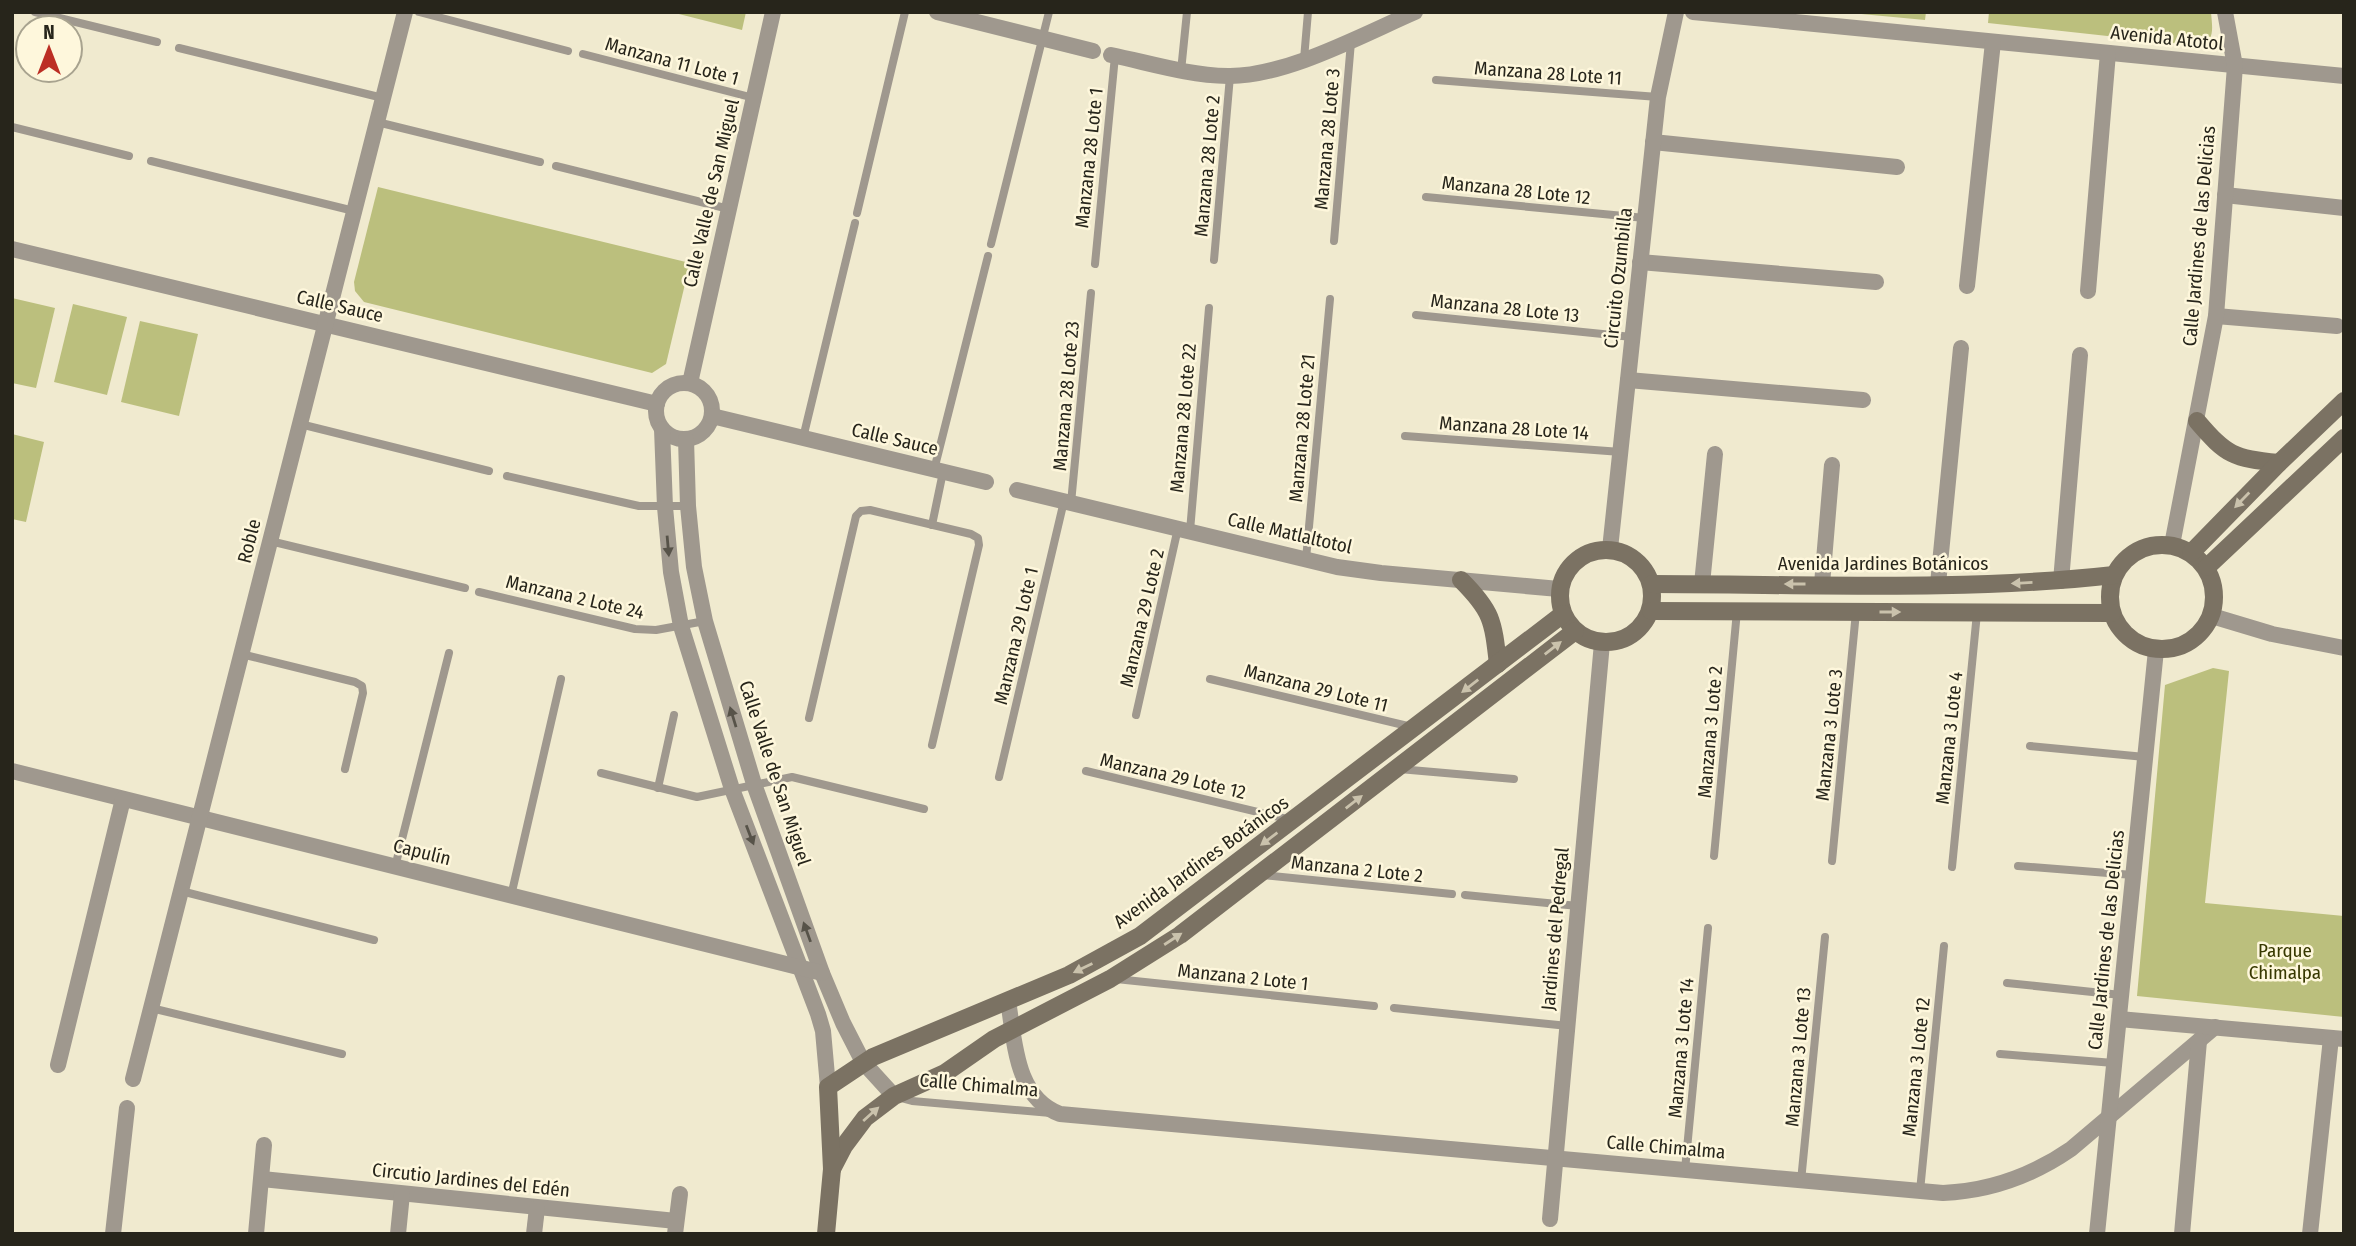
<svg xmlns="http://www.w3.org/2000/svg" width="2356" height="1246" viewBox="0 0 2356 1246" font-family="'Fira Sans Condensed',sans-serif">
<style>
.green{fill:#bbbf7d}
.lines{fill:none;stroke-linecap:round;stroke-linejoin:round}
.lane{stroke:#9f988e;stroke-width:8}
.street{stroke:#9f988e;stroke-width:16}
.secondary{stroke:#7b7263;stroke-width:18}
.oneway{fill:#cac2ac}
.oneway2{fill:#575349}
.labels{text-anchor:middle;dominant-baseline:central;stroke-width:5;stroke-linejoin:round;paint-order:stroke}
.street-label{font-size:19px;fill:#27251b;stroke:#fef7dc}
.park-label{font-size:19px;fill:#373800;stroke:#fef7dc}
</style>
<rect width="100%" height="100%" fill="#f0eacf"/>
<g class="green">
<polygon points="671,12 746,12 742,30"/>
<polygon points="1840,12 1926,12 1925,20"/>
<path d="M1989,12H2211C2212,27 2216,41 2199,46L1988,23Z"/>
<polygon points="378,187 690,263 666,364 652,373 364,302 355,291 354,282"/>
<polygon points="12,298 55,308 36,388 12,383"/>
<polygon points="73,304 127,317 107,395 54,382"/>
<polygon points="140,321 198,334 179,416 121,402"/>
<polygon points="12,434 44,442 26,522 12,519"/>
<polygon points="2213,668 2229,671 2205,903 2344,916 2344,1017 2137,996 2165,685"/>
</g>
<g class="lines">
<g class="lane">
<polyline points="35,12 157,42"/>
<polyline points="419,12 568,51"/>
<polyline points="179,48 383,98"/>
<polyline points="583,54 754,98"/>
<polyline points="1304,59 1308,12"/>
<polyline points="1181,71 1187,12"/>
<polyline points="1436,80 1658,97"/>
<polyline points="377,122 540,162"/>
<polyline points="12,127 129,156"/>
<polyline points="151,161 354,211"/>
<polyline points="556,166 729,209"/>
<polyline points="1426,197 1645,218"/>
<polyline points="857,213 905,12"/>
<polyline points="1334,241 1351,42"/>
<polyline points="991,244 1049,12"/>
<polyline points="1214,260 1230,76"/>
<polyline points="1095,264 1115,56"/>
<polyline points="1416,315 1632,337"/>
<polyline points="300,424 489,471"/>
<polyline points="1405,436 1621,452"/>
<polyline points="803,438 855,223"/>
<polyline points="934,470 988,256"/>
<polyline points="507,476 639,506 688,506"/>
<polyline points="1071,503 1091,293"/>
<polyline points="932,525 943,472"/>
<polyline points="1190,531 1209,308"/>
<polyline points="270,541 465,588"/>
<polyline points="1306,559 1330,299"/>
<polyline points="479,592 635,629 656,630 705,621"/>
<polyline points="241,654 355,682 362,686 363,693 345,769"/>
<polyline points="1210,679 1412,727"/>
<polyline points="1136,715 1178,528"/>
<polyline points="809,718 856,516 861,511 870,510 971,534 978,538 979,545 932,745"/>
<polyline points="2030,746 2145,757"/>
<polyline points="1399,769 1514,779"/>
<polyline points="1086,771 1291,820"/>
<polyline points="601,773 697,797 792,777 924,809"/>
<polyline points="999,777 1064,501"/>
<polyline points="658,788 674,715"/>
<polyline points="1714,856 1737,611"/>
<polyline points="1832,861 1856,612"/>
<polyline points="2018,866 2133,875"/>
<polyline points="395,867 449,653"/>
<polyline points="1952,867 1977,613"/>
<polyline points="1263,875 1452,894"/>
<polyline points="181,891 374,940"/>
<polyline points="1465,895 1578,906"/>
<polyline points="511,896 561,679"/>
<polyline points="1116,979 1374,1006"/>
<polyline points="2007,983 2121,995"/>
<polyline points="151,1008 342,1054"/>
<polyline points="1394,1008 1568,1026"/>
<polyline points="2000,1054 2114,1063"/>
<polyline points="897,1097 912,1101 1051,1113"/>
<polyline points="1685,1170 1708,928"/>
<polyline points="1801,1181 1825,937"/>
<polyline points="1920,1191 1944,946"/>
</g>
<g class="street">
<polyline points="937,12 1093,51"/>
<polyline points="1693,12 2344,76"/>
<path d="M1111,55C1150,63 1187,75 1228,76C1285,77 1362,35 1415,12"/>
<polyline points="1653,142 1897,167"/>
<polyline points="2225,195 2344,208"/>
<polyline points="12,249 657,404"/>
<polyline points="1640,262 1876,282"/>
<polyline points="1967,286 1993,42"/>
<polyline points="2088,291 2108,53"/>
<polyline points="2216,316 2337,326"/>
<polyline points="1628,380 1863,400"/>
<polyline points="690,383 773,12"/>
<circle cx="684" cy="411" r="28"/>
<polyline points="712,416 986,482"/>
<polyline points="662,429 665,507 671,572 681,626 732,789 818,1014 823,1031 828,1087"/>
<polyline points="686,439 688,506 694,567 705,621 754,784 822,973 843,1023 863,1062 894,1096"/>
<polyline points="1017,490 1337,567 1381,573 1559,589"/>
<polyline points="2172,545 2216,316 2235,66 2225,12"/>
<polyline points="1610,549 1658,97 1676,12"/>
<polyline points="2061,581 2080,355"/>
<polyline points="1702,584 1715,454"/>
<polyline points="1822,584 1832,465"/>
<polyline points="1938,584 1961,348"/>
<polyline points="2212,616 2272,634 2344,648"/>
<polyline points="12,771 822,973"/>
<path d="M1008,1001C1015,1042 1015,1097 1060,1114L1943,1193C1990,1191 2032,1176 2071,1149L2215,1027"/>
<polyline points="2119,1019 2344,1039"/>
<polyline points="58,1065 123,799"/>
<polyline points="133,1079 405,12"/>
<polyline points="262,1179 676,1221"/>
<polyline points="1550,1219 1602,643"/>
<polyline points="113,1234 127,1108"/>
<polyline points="256,1234 264,1145"/>
<polyline points="398,1234 402,1194"/>
<polyline points="534,1234 537,1208"/>
<polyline points="675,1234 680,1194"/>
<polyline points="2097,1234 2156,650"/>
<polyline points="2182,1234 2199,1041"/>
<polyline points="2310,1234 2331,1038"/>
</g>
<g class="secondary">
<path d="M2197,421C2227,456 2233,458 2279,463"/>
<circle cx="2162" cy="597" r="52"/>
<circle cx="1606" cy="596" r="46"/>
<polyline points="2191,553 2279,463 2344,401"/>
<polyline points="2207,567 2344,438"/>
<path d="M1461,580C1492,611 1493,620 1498,664"/>
<path d="M1652,584C1806,584 1961,592 2114,575"/>
<polyline points="1651,611 2112,613"/>
<polyline points="832,1169 844,1146 865,1118 894,1096 945,1073 994,1039 1110,979 1180,935 1575,631"/>
<polyline points="826,1234 832,1169 828,1087 873,1057 1069,975 1140,936 1563,614"/>
</g>
</g>
<defs><path id="oneway-solid" d="M-6-.8H1V-3.2L6.5 0L1 3.2V.8H-6Z" transform="scale(1.75)"/></defs>
<g class="oneway">
<use href="#oneway-solid" transform="translate(2242 500) rotate(134)"/>
<use href="#oneway-solid" transform="translate(2022 583) rotate(177)"/>
<use href="#oneway-solid" transform="translate(1795 584) rotate(180)"/>
<use href="#oneway-solid" transform="translate(1890 612)"/>
<use href="#oneway-solid" transform="translate(1553 648) rotate(-38)"/>
<use href="#oneway-solid" transform="translate(1470 686) rotate(142)"/>
<use href="#oneway-solid" transform="translate(1354 802) rotate(-38)"/>
<use href="#oneway-solid" transform="translate(1269 839) rotate(143)"/>
<use href="#oneway-solid" transform="translate(1173 939) rotate(-33)"/>
<use href="#oneway-solid" transform="translate(1083 968) rotate(154)"/>
<use href="#oneway-solid" transform="translate(871 1114) rotate(-42)"/>
</g>
<g class="oneway2">
<use href="#oneway-solid" transform="translate(668 546) rotate(85)"/>
<use href="#oneway-solid" transform="translate(733 717) rotate(-107)"/>
<use href="#oneway-solid" transform="translate(750 835) rotate(69)"/>
<use href="#oneway-solid" transform="translate(807 932) rotate(-110)"/>
</g>
<g class="labels">
<g class="street-label">
<text transform="translate(2167 38) rotate(6)">Avenida Atotol</text>
<text transform="translate(672 61) rotate(15)">Manzana 11 Lote 1</text>
<text transform="translate(1548 73) rotate(4)">Manzana 28 Lote 11</text>
<text transform="translate(1327 139) rotate(-85)">Manzana 28 Lote 3</text>
<text transform="translate(1089 158) rotate(-84)">Manzana 28 Lote 1</text>
<text transform="translate(1207 166) rotate(-85)">Manzana 28 Lote 2</text>
<text transform="translate(1516 190) rotate(6)">Manzana 28 Lote 12</text>
<text transform="translate(711 193) rotate(-77)">Calle Valle de San Miguel</text>
<text transform="translate(2199 236) rotate(-85)">Calle Jardines de las Delicias</text>
<text transform="translate(1618 278) rotate(-84)">Circuito Ozumbilla</text>
<text transform="translate(340 306) rotate(13)">Calle Sauce</text>
<text transform="translate(1505 308) rotate(6)">Manzana 28 Lote 13</text>
<text transform="translate(1066 396) rotate(-85)">Manzana 28 Lote 23</text>
<text transform="translate(1183 418) rotate(-85)">Manzana 28 Lote 22</text>
<text transform="translate(1302 428) rotate(-85)">Manzana 28 Lote 21</text>
<text transform="translate(1514 428) rotate(4)">Manzana 28 Lote 14</text>
<text transform="translate(895 439) rotate(13)">Calle Sauce</text>
<text transform="translate(1290 533) rotate(13)">Calle Matlaltotol</text>
<text transform="translate(249 541) rotate(-76)">Roble</text>
<text x="1883" y="563">Avenida Jardines Botánicos</text>
<text transform="translate(575 597) rotate(13)">Manzana 2 Lote 24</text>
<text transform="translate(1142 618) rotate(-77)">Manzana 29 Lote 2</text>
<text transform="translate(1016 636) rotate(-77)">Manzana 29 Lote 1</text>
<text transform="translate(1316 688) rotate(14)">Manzana 29 Lote 11</text>
<text transform="translate(1710 732) rotate(-85)">Manzana 3 Lote 2</text>
<text transform="translate(1829 735) rotate(-84)">Manzana 3 Lote 3</text>
<text transform="translate(1949 738) rotate(-84)">Manzana 3 Lote 4</text>
<text transform="translate(775 773) rotate(72)">Calle Valle de San Miguel</text>
<text transform="translate(1173 776) rotate(13)">Manzana 29 Lote 12</text>
<text transform="translate(422 852) rotate(14)">Capulín</text>
<text transform="translate(1201 862) rotate(-36)">Avenida Jardines Botánicos</text>
<text transform="translate(1357 869) rotate(6)">Manzana 2 Lote 2</text>
<text transform="translate(1555 929) rotate(-85)">Jardines del Pedregal</text>
<text transform="translate(2106 940) rotate(-84)">Calle Jardines de las Delicias</text>
<text transform="translate(1243 977) rotate(6)">Manzana 2 Lote 1</text>
<text transform="translate(1681 1048) rotate(-85)">Manzana 3 Lote 14</text>
<text transform="translate(1798 1057) rotate(-85)">Manzana 3 Lote 13</text>
<text transform="translate(1916 1067) rotate(-84)">Manzana 3 Lote 12</text>
<text transform="translate(979 1085) rotate(5)">Calle Chimalma</text>
<text transform="translate(1666 1147) rotate(5)">Calle Chimalma</text>
<text transform="translate(471 1180) rotate(6)">Circutio Jardines del Edén</text>
</g>
<g class="park-label">
<text x="2285" y="950">Parque<tspan x="2285" dy="22">Chimalpa</tspan></text>
</g>
</g>
<rect width="2356" height="1246" fill="none" stroke="#27251b" stroke-width="28"/>
<g transform="translate(49 49)"><circle r="33" fill="#fef7dc" stroke="#a8a38f" stroke-width="2"/>
<path d="M0-5L12 26L0 18L-12 26Z" fill="#bc2e24"/>
<text y="-10" font-size="19" font-weight="bold" text-anchor="middle" fill="#27251b">N</text>
</g>
</svg>
